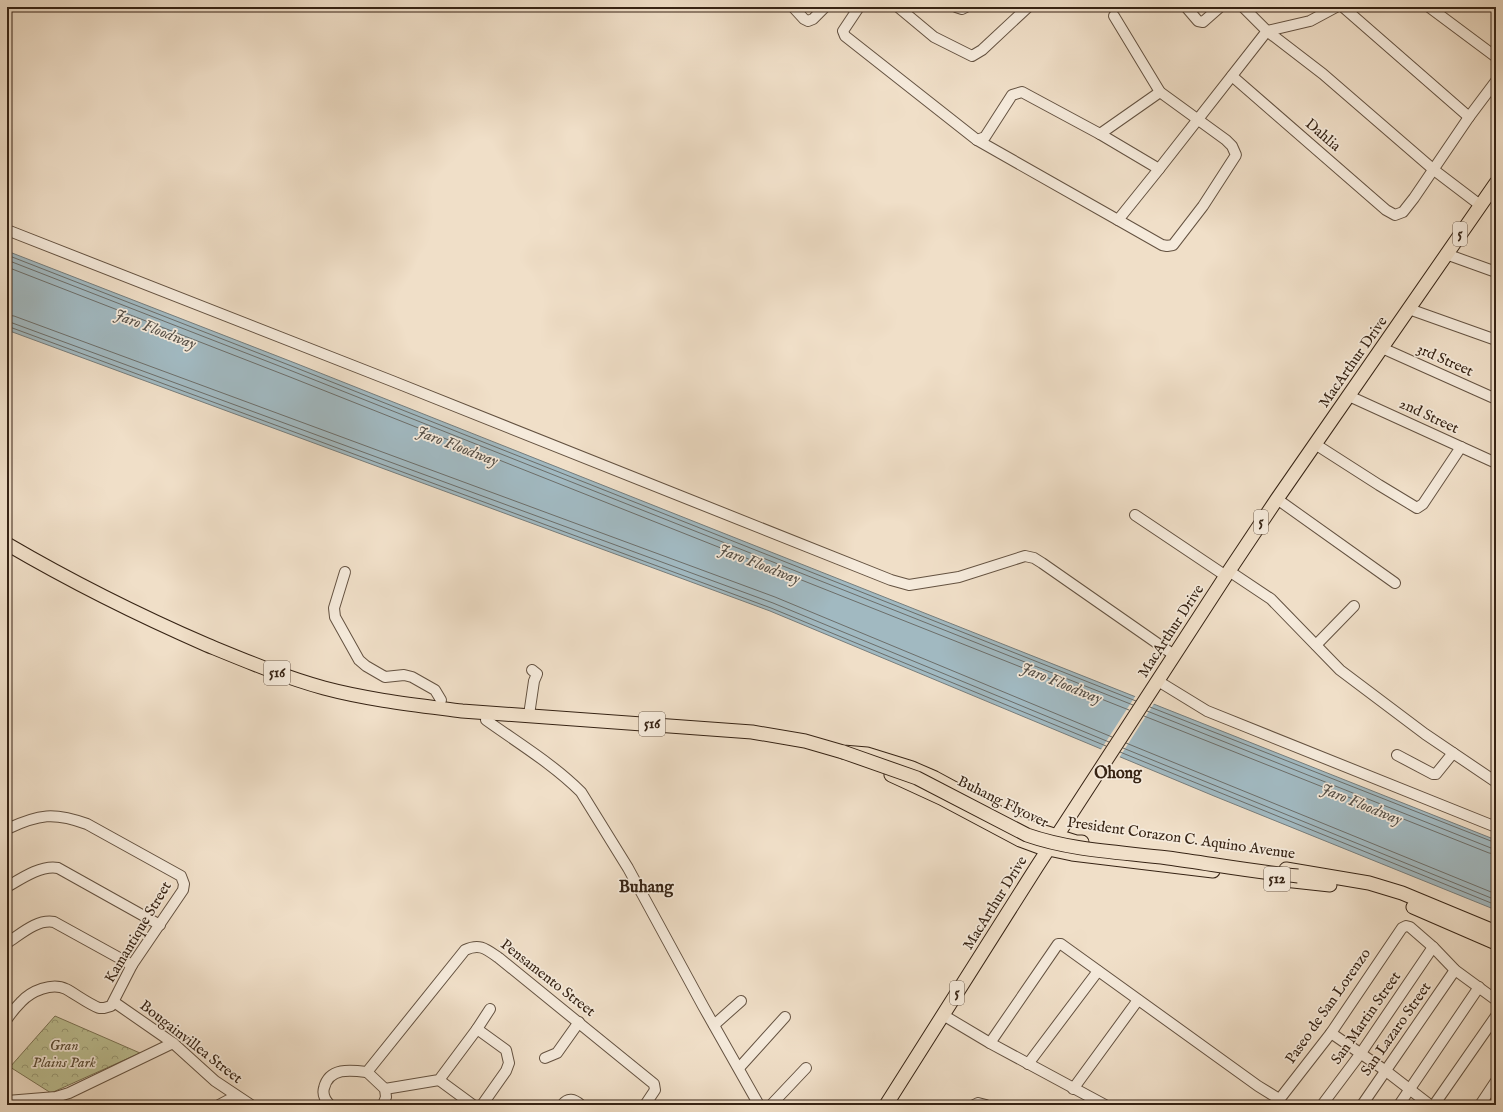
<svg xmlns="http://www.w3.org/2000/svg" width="1503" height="1112" viewBox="0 0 1503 1112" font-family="'IM FELL English',serif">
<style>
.park{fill:url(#park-crowns);stroke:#7a7254}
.water{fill:#a1b9c1;stroke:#767d7c}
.pier{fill:#f0dfc8}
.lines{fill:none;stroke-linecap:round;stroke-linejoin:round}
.shore{stroke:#6c6e6a;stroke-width:1}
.minor-casing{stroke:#645241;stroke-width:12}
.major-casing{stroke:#362314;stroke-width:15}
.minor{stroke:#f5eadb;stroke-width:10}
.major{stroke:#f0dfc8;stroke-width:13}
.major-bridge-casing{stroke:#362314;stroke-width:15;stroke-linecap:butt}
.major-bridge{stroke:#f0dfc8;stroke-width:13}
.labels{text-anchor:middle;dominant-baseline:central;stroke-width:3.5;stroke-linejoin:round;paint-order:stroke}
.shield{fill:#f5eadb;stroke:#6f5f50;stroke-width:1}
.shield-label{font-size:14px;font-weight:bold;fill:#362314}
.street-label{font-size:15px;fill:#362314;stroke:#f5eadb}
.park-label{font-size:15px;font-style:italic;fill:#584a34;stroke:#f5eadb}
.water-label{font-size:16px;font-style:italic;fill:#565048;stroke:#f5eadb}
.neighbourhood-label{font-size:16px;font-weight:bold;fill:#362314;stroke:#f5eadb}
.quarter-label{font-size:17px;font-weight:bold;fill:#362314;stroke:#f5eadb}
</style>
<defs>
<pattern id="park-crowns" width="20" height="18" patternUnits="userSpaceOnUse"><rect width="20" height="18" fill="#bdc194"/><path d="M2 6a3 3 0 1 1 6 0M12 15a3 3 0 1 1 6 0" fill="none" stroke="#9a9c78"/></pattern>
</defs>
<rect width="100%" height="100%" fill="#f0dfc8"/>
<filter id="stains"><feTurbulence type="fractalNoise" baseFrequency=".005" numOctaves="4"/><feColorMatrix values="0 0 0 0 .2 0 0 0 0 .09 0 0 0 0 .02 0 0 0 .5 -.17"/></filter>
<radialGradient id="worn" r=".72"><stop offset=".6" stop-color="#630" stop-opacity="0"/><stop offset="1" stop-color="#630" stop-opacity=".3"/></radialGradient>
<polygon class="park" points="55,1016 140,1053 51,1093 10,1067"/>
<polygon class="water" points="7,251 295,363 1496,840 1496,910 1214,796 770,611 7,330"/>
<polygon class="pier" points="1136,695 1155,702 1119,758 1100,751"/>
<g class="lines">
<g class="shore">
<polyline points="7,255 294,367 1136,701"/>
<polyline points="7,260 292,371 1133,705"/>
<polyline points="7,267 290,377 1129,710"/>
<polyline points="7,315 14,316 775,597 1112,737"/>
<polyline points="7,321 773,603 1109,742"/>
<polyline points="7,326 771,608 1106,746"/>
<polyline points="1150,707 1496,843"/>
<polyline points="1147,711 1491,848 1496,848"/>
<polyline points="1144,716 1489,853 1496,854"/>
<polyline points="1126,743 1496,894"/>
<polyline points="1123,748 1496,900"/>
<polyline points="1120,752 1496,905"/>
</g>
<defs>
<g id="minor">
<polyline points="793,7 804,19 808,21 813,19 825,7"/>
<polyline points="859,7 843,31 845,36 977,140 1118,220 1159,169 1267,31 1310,21 1336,7"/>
<polyline points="898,7 934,37 972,56 982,50 1028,7"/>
<polyline points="956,7 962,9 966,7"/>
<polyline points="1186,7 1198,21 1203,22 1220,7"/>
<polyline points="1243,7 1267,31 1323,74 1434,170 1480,205"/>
<polyline points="1343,7 1469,117"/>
<polyline points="1429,7 1496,57"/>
<polyline points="1114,16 1160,92 1226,140 1232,146 1236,155 1203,206 1173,245 1167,246 1162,245 1118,220"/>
<polyline points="1232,76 1386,210 1395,215 1403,212 1414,198 1469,117 1496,81"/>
<polyline points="1100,134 1159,169"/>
<polyline points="977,140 985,137 1012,95 1022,92 1100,134 1160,92"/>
<polyline points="7,230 392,381 891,580 909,585 959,577 1025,556 1034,558 1042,563 1174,655"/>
<polyline points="1446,254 1496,272"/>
<polyline points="1409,309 1496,340"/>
<polyline points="1382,348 1496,399"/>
<polyline points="1349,396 1496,463"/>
<polyline points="1315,444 1379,485 1417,508 1423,504 1461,447"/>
<polyline points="1277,499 1395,583"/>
<polyline points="1135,515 1226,576"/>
<polyline points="1229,571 1271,599 1340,670 1425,734 1496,782"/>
<polyline points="345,572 334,608 335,617 359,660 366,666 385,677 404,675 412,677 435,690 441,700"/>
<polyline points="1316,645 1354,606"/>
<polyline points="1158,681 1207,711 1496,827"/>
<polyline points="529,715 534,681 537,674 532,670"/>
<path d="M486,720C518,743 553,764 581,792L628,868L703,1006L759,1105"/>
<polyline points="1397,755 1433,774 1436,774 1453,753"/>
<path d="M7,829C39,814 54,812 87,824L181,876L184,884L183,890L132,965L111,1006L104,1008H99C87,1003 77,995 66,989C52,982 31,991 21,1002C16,1007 11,1013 7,1019"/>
<path d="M7,887C22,878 41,865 58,868L160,925"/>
<path d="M7,943C21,934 37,919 54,922L132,965"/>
<polyline points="114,1002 173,1043 215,1081 251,1105"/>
<polyline points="943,1015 990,1043 1105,1105"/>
<polyline points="714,1025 741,1001"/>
<polyline points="477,1029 506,1050 509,1063 506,1071 482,1105"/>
<polyline points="1331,1033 1386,1071 1430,1105"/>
<polyline points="990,1043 1058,944 1061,944 1258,1086 1279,1099"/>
<polyline points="545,1058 557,1053 579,1022"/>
<polyline points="1028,1064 1098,971"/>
<polyline points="739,1068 785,1017"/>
<polyline points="367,1072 385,1089 386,1097 383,1105"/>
<polyline points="439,1080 473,1105"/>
<polyline points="385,1089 439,1080 477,1029 490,1009"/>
<polyline points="1073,1089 1138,1000"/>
<polyline points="7,1101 56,1097 69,1093 173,1043"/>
<polyline points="219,1105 236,1096"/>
<path d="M330,1105C325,1100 322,1095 324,1088C329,1067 351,1070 367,1072L465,950C480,943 486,949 499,958L654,1084L655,1090L645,1105"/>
<path d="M562,1105C568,1097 574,1099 581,1105"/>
<polyline points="771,1105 806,1068"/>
<polyline points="974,1105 978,1103 986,1105"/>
<polyline points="1275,1105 1331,1033 1402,928 1406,926 1410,927 1433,947 1455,970 1496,1000"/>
<polyline points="1322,1105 1361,1053 1433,947"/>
<polyline points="1362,1105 1455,970"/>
<polyline points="1399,1105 1479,987"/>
<polyline points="1434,1105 1496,1016"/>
<polyline points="1480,1105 1496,1081"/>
</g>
<g id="major">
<path d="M7,544C72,582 138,615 207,645C246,661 284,677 324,688C369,700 416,705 462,711L752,732L805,741L843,752L867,754L912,768L935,778L1022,825L1076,842H1082"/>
<polyline points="891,775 941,798 1020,840 1039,847 1072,854 1213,871"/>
<polyline points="1286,869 1369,883 1402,893 1496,932"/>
<polyline points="1284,880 1330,885"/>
<polyline points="1413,907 1496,943"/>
<polyline points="886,1105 1036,868 1229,571 1277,499 1496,183"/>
</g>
</defs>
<use href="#minor" class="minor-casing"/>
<use href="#major" class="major-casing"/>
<use href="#minor" class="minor"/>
<use href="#major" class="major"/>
<defs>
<path id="major-bridge" d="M843,752L917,778L1027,835C1073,851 1121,852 1168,858C1212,864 1255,872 1298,876"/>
</defs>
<use href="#major-bridge" class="major-bridge-casing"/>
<use href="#major-bridge" class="major-bridge"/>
</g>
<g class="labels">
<g class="shield">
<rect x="1453" y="222" width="14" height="24" rx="3"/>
<rect x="1254" y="510" width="14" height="24" rx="3"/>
<rect x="264" y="661" width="26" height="24" rx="3"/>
<rect x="639" y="712" width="26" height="24" rx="3"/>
<rect x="1264" y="867" width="26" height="24" rx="3"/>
<rect x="950" y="981" width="14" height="24" rx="3"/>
</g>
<g class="shield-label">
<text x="1460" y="234">5</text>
<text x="1261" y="522">5</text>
<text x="277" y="673">516</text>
<text x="652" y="724">516</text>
<text x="1277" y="879">512</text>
<text x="957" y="993">5</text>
</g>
<g class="street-label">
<text transform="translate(1323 135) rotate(41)">Dahlia</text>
<text transform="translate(1445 360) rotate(24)">3rd Street</text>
<text transform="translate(1353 362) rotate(-55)">MacArthur Drive</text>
<text transform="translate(1429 416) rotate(25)">2nd Street</text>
<text transform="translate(1171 631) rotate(-57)">MacArthur Drive</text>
<text transform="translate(1003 802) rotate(26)">Buhang Flyover</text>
<text transform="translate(1181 838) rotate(8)">President Corazon C. Aquino Avenue</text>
<text transform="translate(995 903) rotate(-58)">MacArthur Drive</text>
<text transform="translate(138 932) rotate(-59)">Kamantique Street</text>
<text transform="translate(548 978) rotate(38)">Pensamento Street</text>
<text transform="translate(1328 1006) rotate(-55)">Paseo de San Lorenzo</text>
<text transform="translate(1366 1018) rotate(-55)">San Martin Street</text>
<text transform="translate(1396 1029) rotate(-55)">San Lazaro Street</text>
<text transform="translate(191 1042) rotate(38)">Bougainvillea Street</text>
</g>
<g class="park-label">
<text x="64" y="1045">Gran<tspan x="64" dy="17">Plains Park</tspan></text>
</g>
<g class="water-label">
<text transform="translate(155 330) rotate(21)">Jaro Floodway</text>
<text transform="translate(457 447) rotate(21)">Jaro Floodway</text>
<text transform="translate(759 565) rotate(21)">Jaro Floodway</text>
<text transform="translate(1061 684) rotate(22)">Jaro Floodway</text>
<text transform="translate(1361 805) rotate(22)">Jaro Floodway</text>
</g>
<g class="neighbourhood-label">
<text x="1118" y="774">Ohong</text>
</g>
<g class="quarter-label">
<text x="646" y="887">Buhang</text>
</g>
</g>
<rect width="1503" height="1112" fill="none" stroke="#f0dfc8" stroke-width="24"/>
<rect x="8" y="8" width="1487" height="1096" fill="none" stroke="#362314" stroke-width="2"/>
<rect x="12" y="12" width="1479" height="1088" fill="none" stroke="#362314"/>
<rect width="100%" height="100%" filter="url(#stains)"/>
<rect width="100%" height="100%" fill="url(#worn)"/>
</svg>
